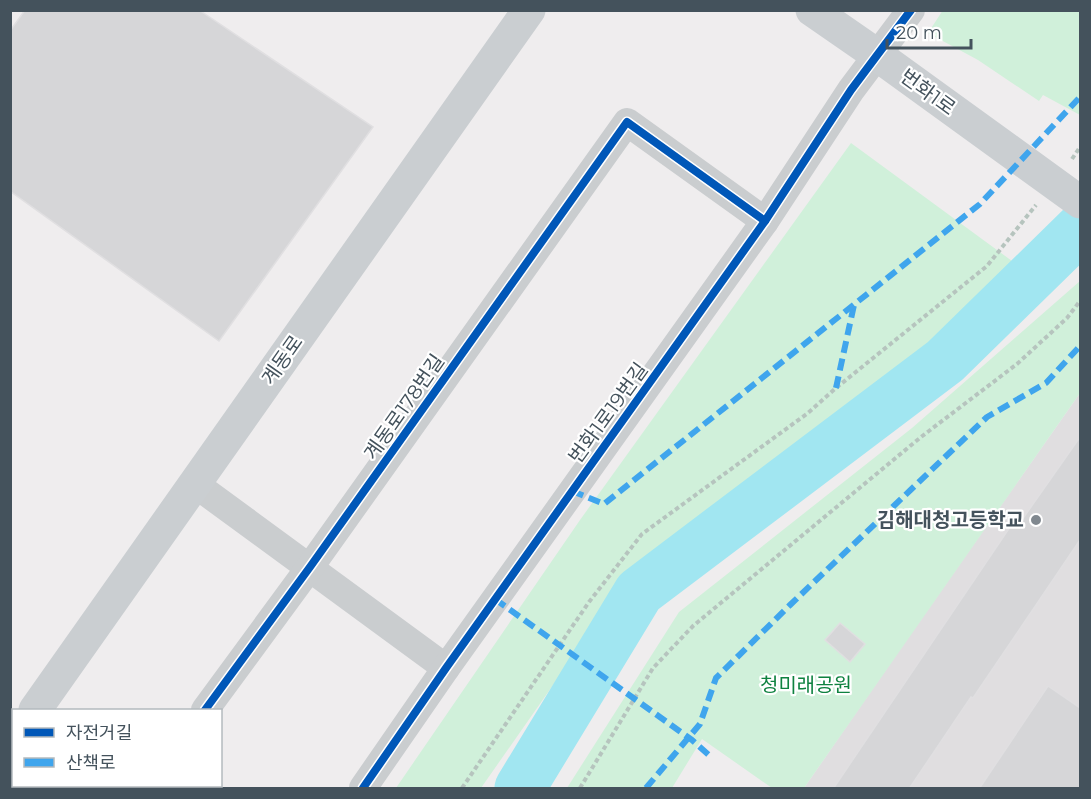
<svg xmlns="http://www.w3.org/2000/svg" width="1091" height="799" viewBox="0 0 1091 799" font-family="Montserrat,'Noto Sans KR',sans-serif">
<style>
.education{fill:#e0dee0}
.green{fill:#d0f0da}
.lines{fill:none;stroke-linecap:round;stroke-linejoin:round}
.river{stroke:#a1e6f1;stroke-width:51}
.building{fill:#d6d6d8;stroke:#e0dfe1;stroke-width:1.5}
.path{stroke:#b6c4be;stroke-width:4;stroke-dasharray:4.5 3;stroke-linecap:butt}
.street{stroke:#cacdcf;stroke-width:28}
.secondary{stroke:#caced1;stroke-width:33}
.quiet{stroke:#3fa5ed;stroke-width:6;stroke-dasharray:12 6;stroke-linecap:butt}
.cycleway-casing{stroke:#fff;stroke-width:11}
.cycleway{stroke:#0057b8;stroke-width:8}
.poi-dot{fill:#80888f;stroke:#fff;stroke-width:2}
.labels{text-anchor:middle;dominant-baseline:central;stroke-width:4.5;stroke-linejoin:round;paint-order:stroke}
.street-label{font-size:20px;fill:#44525c;stroke:#fff}
.poi-label{font-size:20px;font-weight:bold;fill:#44525c;stroke:#fff;text-anchor:end}
.park-label{font-size:20px;fill:#0f8240;stroke:#fff}
</style>
<rect width="100%" height="100%" fill="#efedee"/>
<polygon class="education" points="1080,393 1080,788 804,788 901,648"/>
<g class="green">
<polygon points="943,10 1080,11 1080,115 1043,95 1039,101 978,60 928,33"/>
<polygon points="851,143 1012,261 928,351 632,572 481,788 396,788 580,520"/>
<polygon points="1080,281 1080,393 804,788 772,788 702,739 672,788 567,788 679,612 912,428"/>
</g>
<g class="lines">
<polyline class="river" points="520,788 639,592 945,361 1080,229"/>
</g>
<g class="building">
<polygon points="25,10 199,10 373,127 219,341 10,191 10,31"/>
<polygon points="1080,437 1080,540 973,698 971,697 909,789 833,789 1014,521 1019,524"/>
<polygon points="840,623 865,644 850,662 825,640"/>
<polygon points="1048,686 1080,708 1080,789 979,789"/>
</g>
<g class="lines">
<g class="path">
<polyline points="1072,159 1080,147"/>
<polyline points="462,788 589,602 642,534 808,413 836,388 987,266 1036,205"/>
<polyline points="580,788 653,668 693,626 921,437 1017,364 1067,318 1080,301"/>
</g>
<g class="street">
<polyline points="195,484 446,668"/>
<polyline points="205,710 310,567 627,122 765,221"/>
<polyline points="148,788 150,786"/>
<polyline points="363,788 446,668 765,221 851,90 911,10"/>
</g>
<g class="secondary">
<polyline points="812,10 877,55 1080,202"/>
<polyline points="35,710 529,10"/>
<polyline points="10,746 14,741"/>
</g>
<g class="quiet">
<polyline points="836,388 854,305"/>
<polyline points="572,491 604,504 980,204 1080,97"/>
<polyline points="495,599 692,740 710,756"/>
<polyline points="646,788 700,724 716,678 790,605 987,417 1046,383 1080,346"/>
</g>
<defs>
<g id="cycleway">
<polyline points="205,710 310,567 627,122 765,221"/>
<polyline points="363,788 446,668 765,221 851,90 911,10"/>
</g>
</defs>
<use href="#cycleway" class="cycleway-casing"/>
<use href="#cycleway" class="cycleway"/>
</g>
<circle class="poi-dot" cx="1036" cy="520" r="6"/>
<g class="labels">
<g class="street-label">
<text transform="translate(928 92) rotate(36)">번화1로</text>
<text transform="translate(282 360) rotate(-55)">계동로</text>
<text transform="translate(404 407) rotate(-55)">계동로178번길</text>
<text transform="translate(608 413) rotate(-54)">번화1로19번길</text>
</g>
<g class="poi-label">
<text x="1024" y="520">김해대청고등학교</text>
</g>
<g class="park-label">
<text x="806" y="685">청미래공원</text>
</g>
</g>
<rect width="1091" height="799" fill="none" stroke="#44525c" stroke-width="24"/>
<rect x="12" y="709" width="210" height="78" fill="#ffffff" stroke="#b4babe" stroke-width="1.5"/>
<rect x="24" y="728" width="30" height="9" fill="#0057b8" stroke="#b4babe" stroke-width="1.5"/>
<text x="66" y="739" font-size="18" fill="#44525c">자전거길</text>
<rect x="24" y="758" width="30" height="9" fill="#3fa5ed" stroke="#b4babe" stroke-width="1.5"/>
<text x="66" y="769" font-size="18" fill="#44525c">산책로</text>
<path d="M887 39v9h84v-9" fill="none" stroke="#44525c" stroke-width="3"/>
<text x="896" y="39" font-size="18" fill="#44525c" stroke="#ffffff" stroke-width="4.5" paint-order="stroke">20 m</text>
</svg>
